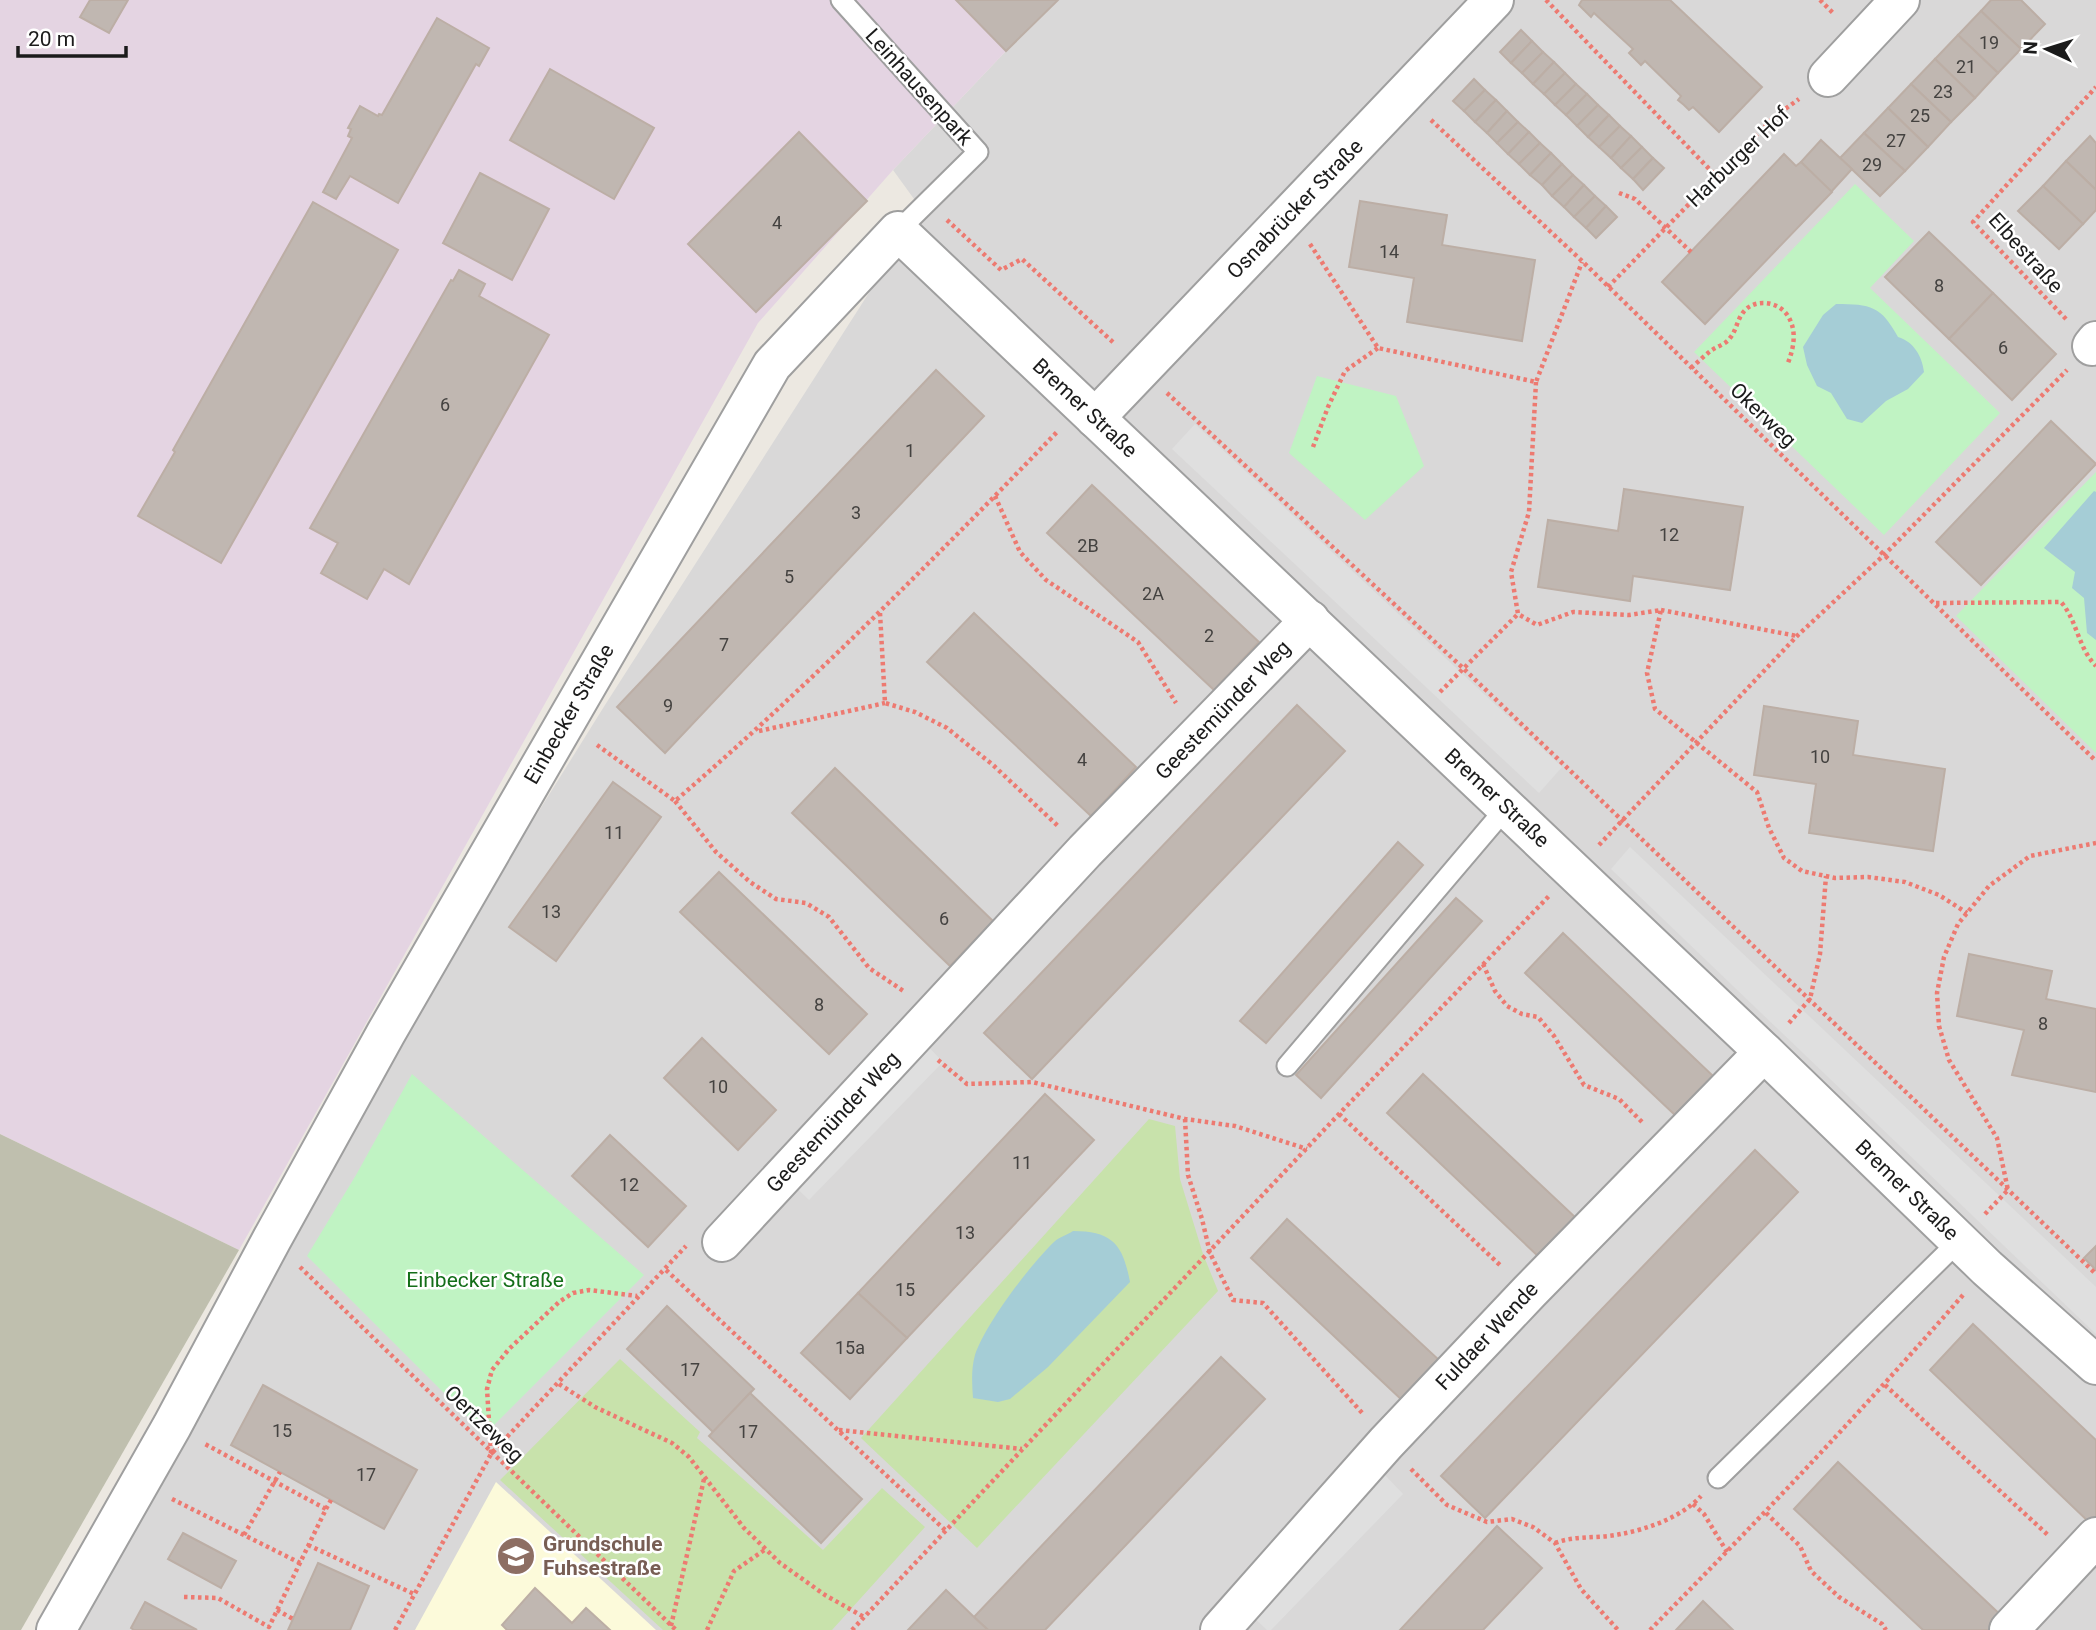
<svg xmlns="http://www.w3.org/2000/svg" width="2096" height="1630" viewBox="0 0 2096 1630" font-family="Roboto,sans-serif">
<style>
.residential{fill:#d9d8d8}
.industrial{fill:#e4d4e2}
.education{fill:#fcfada}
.construction{fill:#bfbfae}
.grass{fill:#c8e2ab}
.park{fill:#c0f3c3}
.parking{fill:#dfdfdf}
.water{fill:#a5cdd6}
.building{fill:#c0b7b1;stroke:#bcaea5;stroke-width:2}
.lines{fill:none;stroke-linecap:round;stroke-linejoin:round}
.service-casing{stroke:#9f9f9f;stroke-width:23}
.minor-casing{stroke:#9f9f9f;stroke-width:42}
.path{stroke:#ed7a71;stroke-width:4.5;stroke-dasharray:3.5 3.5;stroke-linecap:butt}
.service{stroke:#fff;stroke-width:19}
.minor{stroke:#fff;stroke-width:38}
.labels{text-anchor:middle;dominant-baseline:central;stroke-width:5;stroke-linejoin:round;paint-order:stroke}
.number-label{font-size:18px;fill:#444240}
.street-label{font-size:21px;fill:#1b1b1b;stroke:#fff}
.park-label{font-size:21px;fill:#146e19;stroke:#fff}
.education-label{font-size:21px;font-weight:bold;fill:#785e54;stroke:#fff;text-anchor:start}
</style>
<rect width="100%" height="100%" fill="#ece8e1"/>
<polygon class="residential" points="1058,0 2096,0 2096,1630 43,1630 272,1239 605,705 922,210 893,170 1006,51"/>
<polygon class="industrial" points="0,0 1058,0 1006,51 893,170 758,323 239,1250 0,1134"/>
<polygon class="education" points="496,1482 656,1630 415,1630"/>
<polygon class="construction" points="0,1134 239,1250 21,1630 0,1630"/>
<g class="grass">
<polygon points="1149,1119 1175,1126 1180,1179 1203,1254 1218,1291 977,1548 861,1438"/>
<polygon points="620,1359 700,1432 697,1438 823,1550 882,1488 925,1527 832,1630 663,1630 500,1480"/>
</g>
<g class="park">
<polygon points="1855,184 1914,241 1870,288 2000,413 1884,535 1694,352"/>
<polygon points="1317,376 1396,396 1424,466 1365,520 1289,453"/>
<polygon points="2096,472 2096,753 1956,616"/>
<polygon points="412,1074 644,1275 485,1434 307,1256 356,1175"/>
</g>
<g class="parking">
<polygon points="1195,424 1562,767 1539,793 1172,449"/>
<polygon points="1630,847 2096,1287 2096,1334 1611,869"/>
<polygon points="923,1041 943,1062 809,1200 788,1180"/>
<polygon points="1383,1473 1403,1494 1271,1630 1267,1630 1248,1612"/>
</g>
<g class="water">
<path d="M1836,304C1871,304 1881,306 1898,337C1914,342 1922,356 1924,372L1908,389L1886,401L1862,423L1847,419L1831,393L1817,386L1807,365L1803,347L1823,315Z"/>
<polygon points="2094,491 2096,492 2096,640 2087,633 2084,598 2072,588 2075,572 2044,548"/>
<path d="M1073,1231C1113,1231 1123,1245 1130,1282L1048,1367L1010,1399L998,1402L973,1398C972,1384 971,1369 975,1355C986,1323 1030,1265 1054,1242C1059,1237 1067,1235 1073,1231Z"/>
</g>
<g class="building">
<polygon points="90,0 128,0 109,33 80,17"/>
<polygon points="956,0 1058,0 1006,51"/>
<polygon points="1582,0 1670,0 1762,87 1719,132 1693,107 1689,110 1684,105 1678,100 1681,96 1645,61 1641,65 1629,53 1633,49 1594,13 1591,17 1579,5"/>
<polygon points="1991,0 2021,0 2045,24 2021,49 1981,11"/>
<polygon points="1981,11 2021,49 1998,73 1958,35"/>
<polygon points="437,18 489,48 479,66 476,64 398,203 350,176 336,199 323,192 352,138 348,136 351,129 348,128 360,106 378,116 379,114 382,115"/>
<polygon points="1521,30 1532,41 1511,63 1500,52"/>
<polygon points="1958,35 1998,73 1975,98 1935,59"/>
<polygon points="1532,41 1543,52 1522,73 1511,63"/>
<polygon points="1543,52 1554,62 1533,84 1522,73"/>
<polygon points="1935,59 1975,98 1951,122 1911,84"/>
<polygon points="1554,62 1565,73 1544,94 1533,84"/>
<polygon points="550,69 654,128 614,199 510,140"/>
<polygon points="1565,73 1576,84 1555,105 1544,94"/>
<polygon points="1474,79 1485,90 1464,111 1453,101"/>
<polygon points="1576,84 1587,94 1566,115 1555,105"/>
<polygon points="1911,84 1951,122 1928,147 1888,108"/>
<polygon points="1485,90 1496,100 1475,122 1464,111"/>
<polygon points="1587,94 1598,105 1577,126 1566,115"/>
<polygon points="1496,100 1507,111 1487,133 1475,122"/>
<polygon points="1598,105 1609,115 1588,137 1577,126"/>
<polygon points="1888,108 1928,147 1905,171 1864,133"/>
<polygon points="1507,111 1518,122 1497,143 1487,133"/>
<polygon points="1609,115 1620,126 1599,147 1588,137"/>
<polygon points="1518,122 1529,132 1508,154 1497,143"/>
<polygon points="1620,126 1631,136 1611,158 1599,147"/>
<polygon points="799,132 867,201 756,312 688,244"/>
<polygon points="1529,132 1540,143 1519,164 1508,154"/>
<polygon points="1864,133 1905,171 1880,196 1840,158"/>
<polygon points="1631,136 1642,147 1621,168 1611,158"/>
<polygon points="2090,136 2096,143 2096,190 2066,161"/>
<polygon points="1821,140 1852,169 1831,192 1801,162"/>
<polygon points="1540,143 1551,153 1530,175 1519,164"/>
<polygon points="1642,147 1653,158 1633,179 1621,168"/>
<polygon points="1551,153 1562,164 1542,185 1530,175"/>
<polygon points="1784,154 1796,166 1801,162 1832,192 1705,324 1662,282"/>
<polygon points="1653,158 1664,168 1643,190 1633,179"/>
<polygon points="2066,161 2096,190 2096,210 2083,224 2043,186"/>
<polygon points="1562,164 1573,175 1552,196 1542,185"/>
<polygon points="480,173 549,209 512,280 443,243"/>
<polygon points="1573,175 1584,185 1564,207 1552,196"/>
<polygon points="1584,185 1595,196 1574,217 1564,207"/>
<polygon points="2043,186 2083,224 2059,249 2018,211"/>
<polygon points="1595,196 1606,206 1586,228 1574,217"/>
<polygon points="1360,201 1447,215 1442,245 1535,260 1522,341 1407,322 1414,278 1349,267"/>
<polygon points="313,202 398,250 221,563 138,516 175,452 173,450"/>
<polygon points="1606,206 1617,217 1596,238 1586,228"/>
<polygon points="1929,232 1993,293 1949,339 1885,277"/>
<polygon points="459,270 485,284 479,296 549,335 409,584 384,569 367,599 321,573 338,543 310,528 451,280 453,281"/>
<polygon points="1993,293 2056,354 2012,400 1949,339"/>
<polygon points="936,370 984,416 665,753 617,707"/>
<polygon points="2051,421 2096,464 1981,585 1936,542"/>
<polygon points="1092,485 1259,642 1214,690 1047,533"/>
<polygon points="1624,489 1743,507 1730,590 1633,576 1630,601 1538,587 1548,520 1618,531"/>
<polygon points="974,613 1136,767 1091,816 927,662"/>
<polygon points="1297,705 1345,751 1032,1079 984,1033"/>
<polygon points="1764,706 1858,721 1853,755 1945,769 1933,851 1809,833 1816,784 1754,775"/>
<polygon points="835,768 993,921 950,966 792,813"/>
<polygon points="613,782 661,817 556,961 509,927"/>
<polygon points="1398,842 1423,865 1266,1043 1240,1021"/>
<polygon points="719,872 867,1014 829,1054 680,912"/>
<polygon points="1456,898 1482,921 1321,1098 1296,1075"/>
<polygon points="1563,933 1713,1076 1675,1115 1525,973"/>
<polygon points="1969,954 2052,971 2046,999 2096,1009 2096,1092 2012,1075 2024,1030 1957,1016"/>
<polygon points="702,1038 776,1110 738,1150 664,1078"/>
<polygon points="1423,1074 1576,1218 1539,1257 1387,1113"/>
<polygon points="1045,1094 1094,1140 907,1338 858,1293"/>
<polygon points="610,1135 686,1206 648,1247 572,1176"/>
<polygon points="1755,1150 1798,1192 1485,1518 1441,1476"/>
<polygon points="1287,1219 1440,1361 1403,1401 1251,1258"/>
<polygon points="2096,1246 2096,1270 2084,1258"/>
<polygon points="858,1293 907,1338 850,1399 801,1353"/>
<polygon points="667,1306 754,1389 713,1432 627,1349"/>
<polygon points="1973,1324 2096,1440 2096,1523 2093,1526 1930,1370"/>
<polygon points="1221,1357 1265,1399 1045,1630 988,1630 974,1617"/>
<polygon points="263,1385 417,1470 384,1529 231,1445"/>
<polygon points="750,1393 862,1499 821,1543 709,1436"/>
<polygon points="1838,1462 2005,1619 1995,1630 1923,1630 1794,1509"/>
<polygon points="1497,1526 1542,1568 1483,1630 1400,1630"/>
<polygon points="183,1533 236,1561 221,1588 168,1559"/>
<polygon points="318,1563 369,1586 350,1630 288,1630"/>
<polygon points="535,1588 572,1623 586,1608 610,1630 507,1630 502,1625"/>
<polygon points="946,1590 974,1617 988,1630 908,1630"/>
<polygon points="1703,1601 1733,1630 1676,1630"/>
<polygon points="145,1602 197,1630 134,1630 131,1628"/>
</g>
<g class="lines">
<defs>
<g id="service">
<polyline points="841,0 978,152 898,231"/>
<polyline points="1287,1066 1506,808"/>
<polyline points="1718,1478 1959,1241"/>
</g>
<g id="minor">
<polyline points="1828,77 1900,0"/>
<polyline points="2092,346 2096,341"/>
<polyline points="1095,418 1494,0"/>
<polyline points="722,1242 1085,851 1310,620"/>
<polyline points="56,1630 172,1426 272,1239 386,1033 772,365 898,231 1764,1052 1987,1268 2096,1365"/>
<polyline points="1220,1630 1386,1443 1529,1292 1764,1052"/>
<polyline points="2009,1630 2096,1537"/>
</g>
</defs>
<use href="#service" class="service-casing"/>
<use href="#minor" class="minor-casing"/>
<g class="path">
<polyline points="1546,0 1716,176"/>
<polyline points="1820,0 1834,14"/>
<polyline points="1431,120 1582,261 2096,761"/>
<polyline points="1619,193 1635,199 1691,252"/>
<polyline points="947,220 1001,270 1022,259 1115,344"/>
<polyline points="1310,244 1378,348 1536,382 1582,262"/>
<polyline points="1608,287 1774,117 1799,99"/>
<polyline points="2066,319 1973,222 2096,87"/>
<path d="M1691,368C1698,362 1705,355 1712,350C1718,346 1726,344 1730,338C1736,331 1737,321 1742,314C1752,298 1778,300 1788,316C1797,331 1794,347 1788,363"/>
<polyline points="1536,382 1529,512 1511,572 1518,614 1537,625 1573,612 1629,615 1661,610 1647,673 1655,709 1757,792 1769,828 1784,858 1802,871 1835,878 1868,877 1905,882 1939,895 1967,913"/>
<polyline points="1167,393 1464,669 2096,1274"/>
<polyline points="1313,447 1328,407 1345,371 1378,348"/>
<polyline points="995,496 1020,552 1046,580 1138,642 1176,703"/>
<path d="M1936,603L2061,602C2077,620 2078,648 2096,666"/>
<polyline points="1661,610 1797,636"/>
<polyline points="880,613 885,703 915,712 947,728 993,765 1059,827"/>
<polyline points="1440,692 1518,614"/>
<polyline points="759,731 885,703"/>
<path d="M597,745L675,801C810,685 934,559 1057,432"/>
<polyline points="675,801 716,852 750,882 776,899 806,903 829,917 869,968 905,992"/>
<polyline points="1599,845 1797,636 1884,555 2067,370"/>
<polyline points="1483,964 1495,991 1507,1006 1522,1014 1538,1017 1554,1036 1584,1085 1619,1099 1643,1123"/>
<polyline points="1789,1023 1810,999 1820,954 1826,876"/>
<polyline points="938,1060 967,1084 1032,1082 1185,1119 1235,1126 1307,1149"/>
<polyline points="1339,1114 1502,1267"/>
<polyline points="1185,1119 1188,1175 1202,1219 1210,1253 1233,1300 1263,1303 1364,1415"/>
<polyline points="1985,1214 2008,1190 1997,1138 1949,1060 1939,1026 1937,993 1944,957 1958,924 1989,886 2030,856 2096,843"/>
<polyline points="300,1267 676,1630"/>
<polyline points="666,1270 945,1530"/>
<polyline points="559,1384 595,1407 672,1443 689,1457 744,1528 780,1563 825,1595 864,1617"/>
<polyline points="1885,1385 2049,1536"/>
<polyline points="839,1430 1022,1449"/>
<polyline points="491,1453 487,1389 492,1370 509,1349 559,1302 573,1293 589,1290 637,1296"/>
<polyline points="1411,1469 1447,1505 1487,1522 1512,1519 1533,1527 1555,1543 1581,1589 1618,1630"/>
<polyline points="172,1499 300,1563"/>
<polyline points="1693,1504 1704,1514 1727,1552"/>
<polyline points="326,1509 331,1500"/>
<polyline points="1766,1513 1800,1546 1811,1571 1839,1597 1882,1624 1886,1630"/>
<polyline points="244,1535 280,1472"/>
<path d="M1555,1543C1576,1535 1599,1539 1621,1534C1648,1529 1682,1517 1701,1496"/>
<polyline points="308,1545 414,1594"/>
<polyline points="184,1597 218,1598 269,1627 326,1509 203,1443"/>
<polyline points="277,1610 293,1619"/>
<polyline points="671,1626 704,1479"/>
<polyline points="395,1630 491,1454 686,1246"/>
<polyline points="707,1630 734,1571 766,1549"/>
<polyline points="852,1630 1339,1114 1549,896"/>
<path d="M1650,1630C1758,1521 1862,1411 1963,1295"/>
</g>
<use href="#service" class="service"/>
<use href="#minor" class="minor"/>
</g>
<defs>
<symbol id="school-disc" viewBox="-11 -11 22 22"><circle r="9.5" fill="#8d6e63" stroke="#fff"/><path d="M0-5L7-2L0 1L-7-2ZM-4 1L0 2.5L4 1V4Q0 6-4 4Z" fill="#fff"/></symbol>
</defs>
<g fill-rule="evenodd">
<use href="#school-disc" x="494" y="1534" width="44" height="44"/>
</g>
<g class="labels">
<g class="number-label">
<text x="1989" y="42">19</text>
<text x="1966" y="66">21</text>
<text x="1943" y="91">23</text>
<text x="1920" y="115">25</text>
<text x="1896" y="140">27</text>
<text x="1872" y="164">29</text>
<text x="777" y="222">4</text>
<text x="1389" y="251">14</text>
<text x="1939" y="285">8</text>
<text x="2003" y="347">6</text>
<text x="445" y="404">6</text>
<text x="910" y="450">1</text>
<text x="856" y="512">3</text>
<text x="1669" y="534">12</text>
<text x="1088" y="545">2B</text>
<text x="789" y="576">5</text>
<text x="1153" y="593">2A</text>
<text x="1209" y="635">2</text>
<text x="724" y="644">7</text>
<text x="668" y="705">9</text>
<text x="1820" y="756">10</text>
<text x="1082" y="759">4</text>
<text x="614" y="832">11</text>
<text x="551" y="911">13</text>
<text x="944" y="918">6</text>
<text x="819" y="1004">8</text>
<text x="2043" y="1023">8</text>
<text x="718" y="1086">10</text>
<text x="1022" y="1162">11</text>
<text x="629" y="1184">12</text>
<text x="965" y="1232">13</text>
<text x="905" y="1289">15</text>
<text x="850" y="1347">15a</text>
<text x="690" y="1369">17</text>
<text x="282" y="1430">15</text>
<text x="748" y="1431">17</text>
<text x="366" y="1474">17</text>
</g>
<g class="street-label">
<text transform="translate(919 87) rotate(48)">Leinhausenpark</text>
<text transform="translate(1738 157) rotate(-44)">Harburger Hof</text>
<text transform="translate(1295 209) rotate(-46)">Osnabrücker Straße</text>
<text transform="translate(2026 253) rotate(48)">Elbestraße</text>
<text transform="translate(1085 408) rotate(43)">Bremer Straße</text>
<text transform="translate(1763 415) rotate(44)">Okerweg</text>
<text transform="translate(1223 710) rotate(-46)">Geestemünder Weg</text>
<text transform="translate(569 714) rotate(-60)">Einbecker Straße</text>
<text transform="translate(1497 798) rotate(43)">Bremer Straße</text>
<text transform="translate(833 1122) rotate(-47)">Geestemünder Weg</text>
<text transform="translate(1907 1190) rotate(44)">Bremer Straße</text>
<text transform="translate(1487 1336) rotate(-47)">Fuldaer Wende</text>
<text transform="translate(484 1424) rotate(44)">Oertzeweg</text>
</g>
<g class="park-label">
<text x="485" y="1280">Einbecker Straße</text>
</g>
<g class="education-label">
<text x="543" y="1544">Grundschule<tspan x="543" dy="24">Fuhsestraße</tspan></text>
</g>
</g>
<g transform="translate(2047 49) rotate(274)" stroke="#ffffff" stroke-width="5" paint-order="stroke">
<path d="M0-5L12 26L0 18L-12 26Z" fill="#1b1b1b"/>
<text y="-10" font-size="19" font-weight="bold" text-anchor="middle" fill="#1b1b1b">N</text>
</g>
<path d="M18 46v10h108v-10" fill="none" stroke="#1b1b1b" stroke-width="3.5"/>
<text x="28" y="46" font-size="21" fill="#1b1b1b" stroke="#ffffff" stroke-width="5" paint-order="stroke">20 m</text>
</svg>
